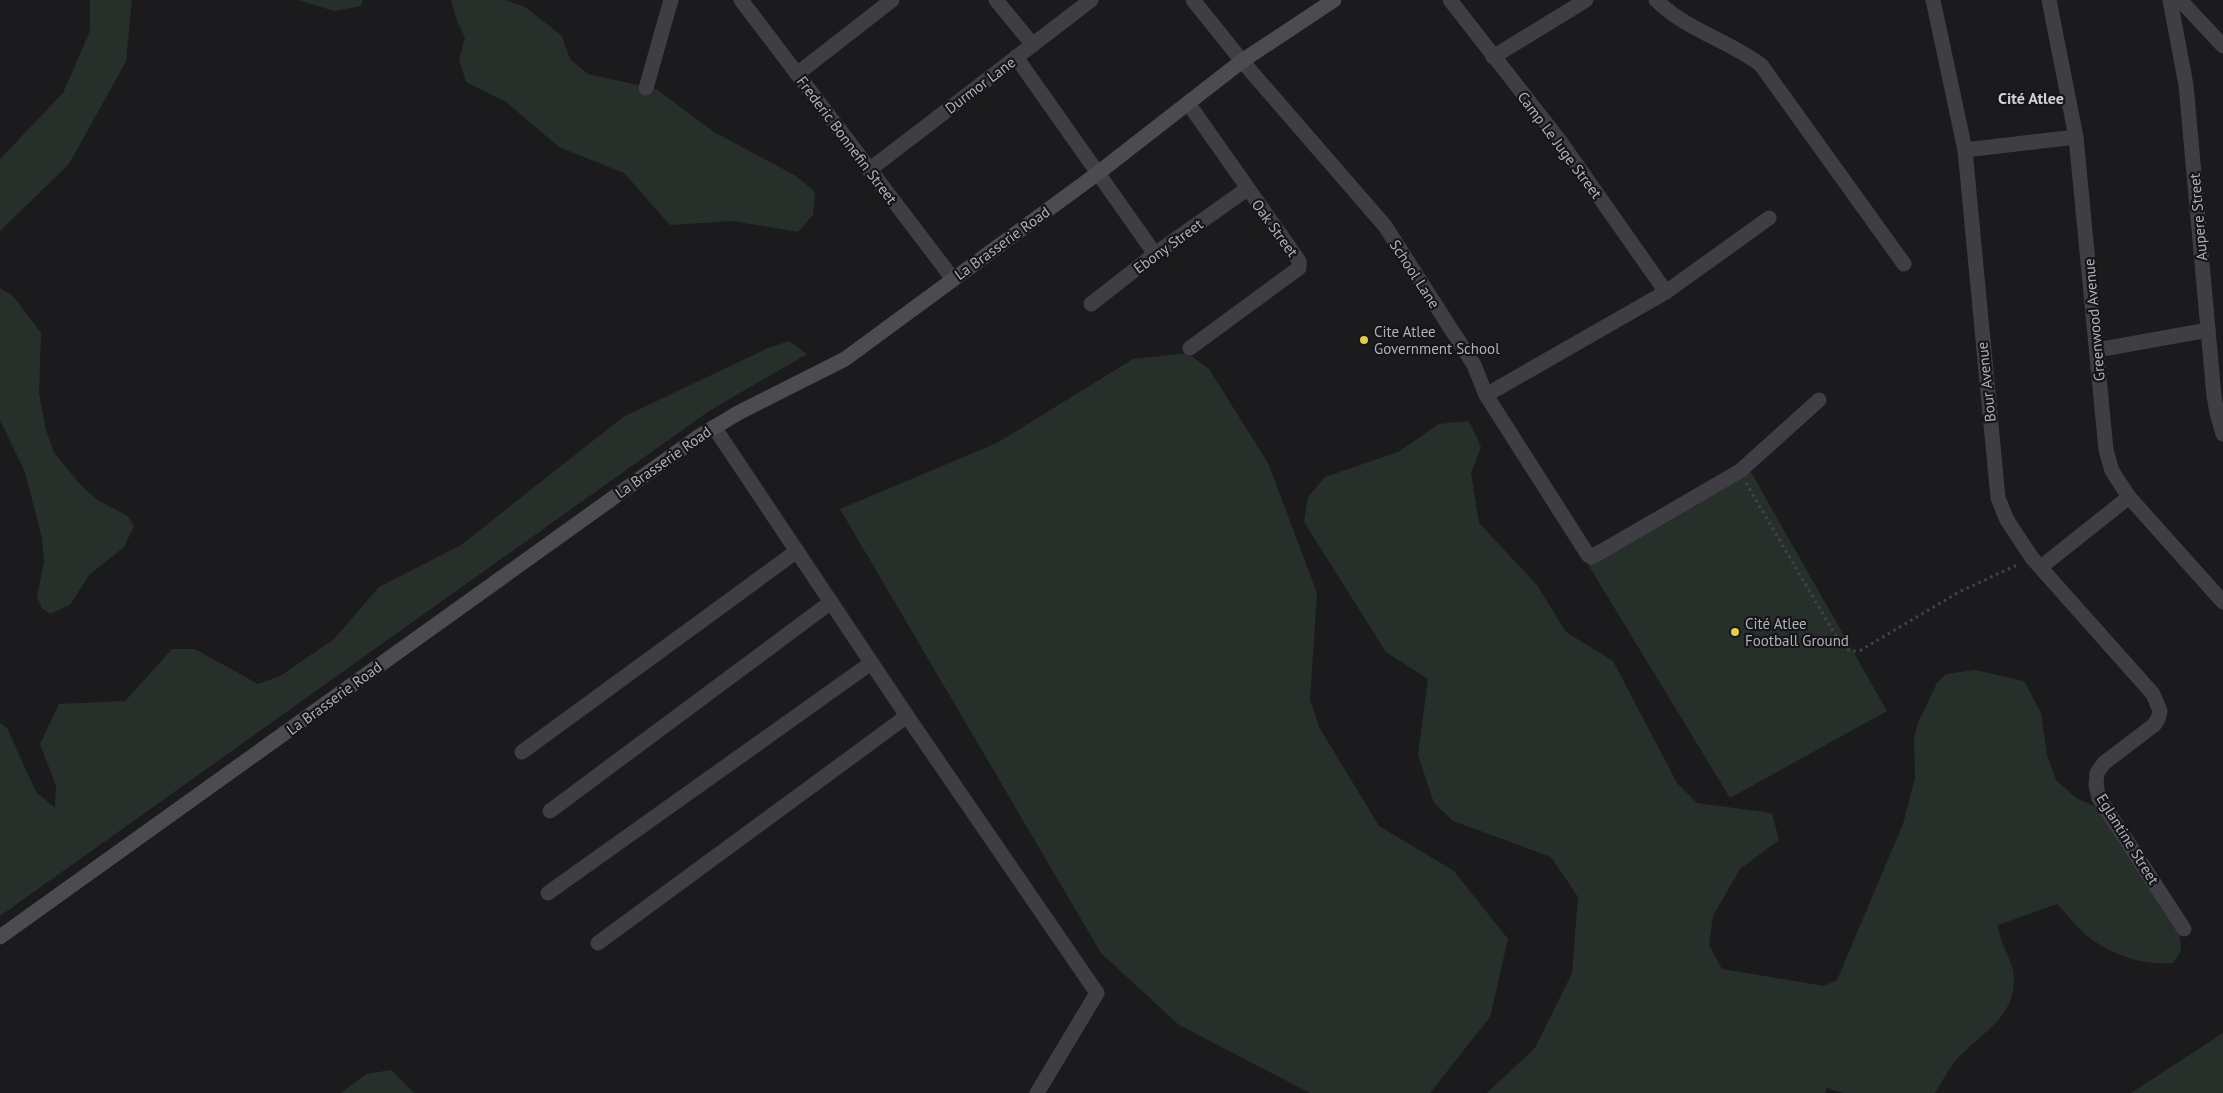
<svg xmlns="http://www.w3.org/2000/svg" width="2223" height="1093" viewBox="0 0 2223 1093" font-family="'PT Sans',sans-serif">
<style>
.green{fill:#272f2a}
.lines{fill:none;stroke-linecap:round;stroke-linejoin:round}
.path{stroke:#434349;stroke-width:3;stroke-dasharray:2.5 4;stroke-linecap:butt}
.minor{stroke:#3f3e44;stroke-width:15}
.secondary{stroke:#4b4b52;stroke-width:15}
.poi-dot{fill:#e1cc4f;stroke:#161618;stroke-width:2}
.labels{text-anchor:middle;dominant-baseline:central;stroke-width:4.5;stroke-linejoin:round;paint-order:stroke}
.street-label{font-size:15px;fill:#afb0bb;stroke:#161618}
.poi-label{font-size:15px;fill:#afb0bb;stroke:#161618;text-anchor:start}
.neighbourhood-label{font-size:16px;font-weight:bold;fill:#d0d0d8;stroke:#161618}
</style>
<rect width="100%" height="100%" fill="#1b1b1d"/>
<g class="green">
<polygon points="90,0 132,0 126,61 69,164 0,231 0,159 63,93 90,31"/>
<polygon points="298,0 363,0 361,6 334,11"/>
<polygon points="451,0 505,0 525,7 562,36 570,59 588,74 656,89 714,132 796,176 815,192 813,215 798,232 733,221 670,225 624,173 559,147 506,102 466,82 459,59 465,38 457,21"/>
<polygon points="0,288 13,296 41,333 39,393 46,431 55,454 78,482 97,500 128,516 134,526 124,547 89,575 70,605 50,614 42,608 37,597 44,562 42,538 25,472 0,420"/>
<polygon points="789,341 807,354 709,411 0,916 0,723 7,728 36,792 55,808 56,786 40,744 59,704 125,701 172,649 195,649 258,684 280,676 334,639 379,587 461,545 623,417 768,348"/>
<polygon points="1187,353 1209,369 1268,463 1317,593 1310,700 1319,727 1379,826 1454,871 1508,939 1490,1017 1430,1093 1310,1093 1179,1025 1101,953 840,509 997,443 1133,359"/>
<path d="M1469,421L1481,447L1471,473L1479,523L1537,585L1566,632L1613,661L1677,783L1697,803L1772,813L1779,840L1740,869L1713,916L1709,945L1722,969L1824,986L1837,980L1903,824L1915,778L1914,736L1918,723L1937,683L1946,674L1975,670L2024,681L2041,713L2047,755L2056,780L2076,798L2101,809L2179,920L2181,951L2173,963C2143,966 2109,954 2086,935C2076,926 2066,914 2057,904L1998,925C1999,944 2014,960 2014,979C2014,1017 1984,1031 1961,1055C1950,1065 1943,1081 1935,1093H1844L1832,1090L1827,1087L1825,1093H1487L1535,1048L1572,973L1578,897L1551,857L1453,821L1434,803L1418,755L1428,679L1386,652L1304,522L1308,497L1325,477L1398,452L1439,424Z"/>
<polygon points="1748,467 1887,711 1730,798 1581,553"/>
<polygon points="2223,1033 2223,1093 2131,1093"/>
<polygon points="391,1070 414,1093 341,1093 366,1074"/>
</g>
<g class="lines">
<path class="path" d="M1746,483L1840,643C1847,651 1851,652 1861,650L1959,592L2017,565"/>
<g class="minor">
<polyline points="741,0 953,279"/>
<polyline points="996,0 1033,45"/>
<polyline points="1193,0 1242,61 1385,226 1474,365 1486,395 1588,555 1592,557 1740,471 1819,400"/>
<polyline points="1450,0 1560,141 1666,292"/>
<path d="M1656,0C1686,30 1728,40 1761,65L1904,264"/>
<polyline points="1933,0 1965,150 1998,498 2007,520 2032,558 2153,694 2160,711 2158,719 2154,725 2104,763 2097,773 2096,785 2099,798 2184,929"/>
<polyline points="2049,0 2076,137 2106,450 2112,471 2129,497 2223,602"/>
<polyline points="2170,0 2186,85 2214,396 2217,413 2223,434"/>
<polyline points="2180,0 2223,46"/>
<polyline points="1016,57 1155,254"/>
<polyline points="1493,57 1586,0"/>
<polyline points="797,74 892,0"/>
<polyline points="646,88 671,0"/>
<polyline points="1188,103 1299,261 1299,268 1190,348"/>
<polyline points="1965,150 2076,137"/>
<polyline points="869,170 1091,0"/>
<polyline points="1091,304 1155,254 1247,189"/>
<polyline points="2097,350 2208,330"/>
<polyline points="1486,395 1666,292 1769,218"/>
<polyline points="2041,567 2129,497"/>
<polyline points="907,716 1097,993 1037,1093"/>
<polyline points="522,752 797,551"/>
<polyline points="550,811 831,602"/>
<polyline points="548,893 871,663"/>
<polyline points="598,943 907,716 714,427"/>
</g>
<polyline class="secondary" points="0,937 698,437 738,413 845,359 1098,173 1242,61 1334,0"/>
</g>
<g class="poi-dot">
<circle cx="1364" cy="340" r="5"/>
<circle cx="1735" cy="632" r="5"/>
</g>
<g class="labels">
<g class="street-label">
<text transform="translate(980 85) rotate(-37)">Durmor Lane</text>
<text transform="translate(847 140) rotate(53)">Frederic Bonnefin Street</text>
<text transform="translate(1560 145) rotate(53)">Camp Le Juge Street</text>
<text transform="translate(2198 217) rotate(-95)">Aupere Street</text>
<text transform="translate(1275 228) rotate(54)">Oak Street</text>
<text transform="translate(1002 243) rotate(-36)">La Brasserie Road</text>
<text transform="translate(1168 246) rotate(-36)">Ebony Street</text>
<text transform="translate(1415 274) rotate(57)">School Lane</text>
<text transform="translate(2094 320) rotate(-95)">Greenwood Avenue</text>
<text transform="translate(1986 382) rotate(-96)">Bour Avenue</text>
<text transform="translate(663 462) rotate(-35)">La Brasserie Road</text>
<text transform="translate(334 698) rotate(-36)">La Brasserie Road</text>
<text transform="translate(2128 839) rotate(58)">Eglantine Street</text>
</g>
<g class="poi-label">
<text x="1374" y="331">Cite Atlee<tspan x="1374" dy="17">Government School</tspan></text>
<text x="1745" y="623">Cité Atlee<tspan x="1745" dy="17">Football Ground</tspan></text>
</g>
<g class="neighbourhood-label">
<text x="2031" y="98">Cité Atlee</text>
</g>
</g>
</svg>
